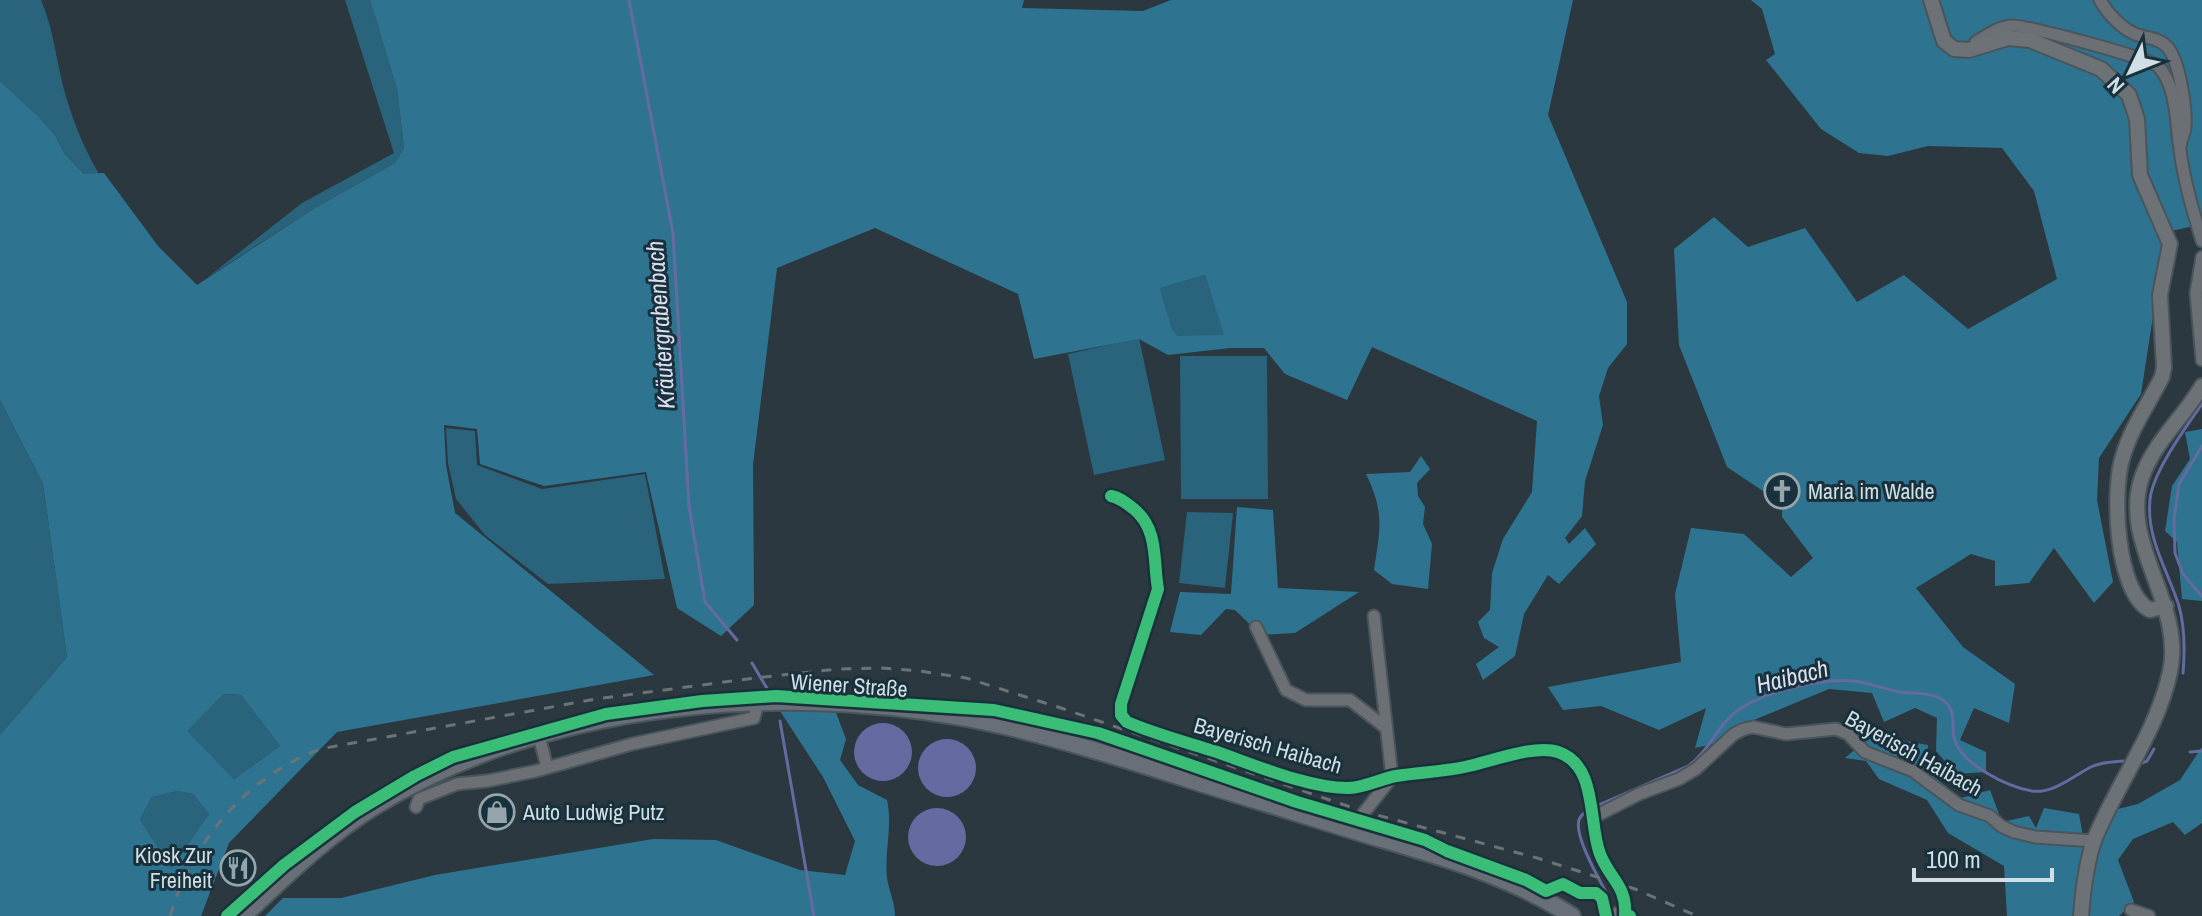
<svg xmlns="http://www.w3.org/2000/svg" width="2202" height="916" viewBox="0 0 2202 916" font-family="'Archivo Narrow',sans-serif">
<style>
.green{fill:#29637c}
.forest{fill:#2e7491;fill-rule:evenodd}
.water{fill:#656aa0}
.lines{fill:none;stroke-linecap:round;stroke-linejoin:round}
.stream{stroke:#656aa0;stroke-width:3}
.street-casing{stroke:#4a555b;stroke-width:15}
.secondary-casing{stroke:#4a555b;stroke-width:18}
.primary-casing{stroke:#4a555b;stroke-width:20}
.street{stroke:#6c7074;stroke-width:11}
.secondary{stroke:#6c7276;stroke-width:14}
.primary{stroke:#686f76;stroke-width:16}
.rail{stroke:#6b7376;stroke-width:3;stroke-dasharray:10 10;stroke-linecap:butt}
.cycleway-casing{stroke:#19313c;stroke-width:17}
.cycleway{stroke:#3abd76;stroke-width:12}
.labels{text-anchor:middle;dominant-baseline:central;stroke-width:6;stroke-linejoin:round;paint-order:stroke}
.poi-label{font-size:22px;fill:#d0dee5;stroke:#19313c;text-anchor:start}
.street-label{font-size:22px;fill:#d0dee5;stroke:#19313c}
.water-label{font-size:24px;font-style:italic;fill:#dbdeef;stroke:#19313c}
</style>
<rect width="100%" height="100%" fill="#2b383f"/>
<g class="green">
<path d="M0,0H41C53,28 56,57 63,86C71,116 83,147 99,174H84L64,153L55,135L39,117L0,81Z"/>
<polygon points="345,0 370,0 397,89 404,148 395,163 313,209 208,277 302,203 394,153"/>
<polygon points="1205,275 1225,336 1178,336 1172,331 1160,288"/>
<polygon points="1139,338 1165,460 1094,475 1068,354"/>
<polygon points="1180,356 1267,356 1268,499 1181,499"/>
<polygon points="0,400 43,484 67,657 0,735"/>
<polygon points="446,428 475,431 477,465 542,489 645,474 665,579 548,584 485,535 456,499 448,463"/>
<polygon points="1187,512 1233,513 1225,588 1179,583"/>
<polygon points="224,694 241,695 280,746 234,779 186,731"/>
<polygon points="177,791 193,794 209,814 171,870 140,819 152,797"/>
</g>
<g class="forest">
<path d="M370,0H1024L1022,8L1143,11L1171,0H1573L1548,115L1627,302V344L1608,368L1599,396L1603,425L1585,481L1582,516L1565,538L1569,544L1585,528L1596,544L1559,584L1548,575L1524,614L1515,656L1483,680L1476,664L1499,647L1484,638L1478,622L1490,610L1492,573L1503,539L1532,492L1537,421L1372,347L1347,400L1285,374L1264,348H1230L1168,355L1139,339L1034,359L1018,294L875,228L777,268L753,465L754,605L721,636L677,608L646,472L544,486L480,464L477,429L444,425L446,465L455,513L654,675L337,732L229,843L201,916H0V735L67,657L43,484L0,400V81L39,117L55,135L64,153L84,174L104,173L158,246L197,285L313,209L395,163L404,148L397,89ZM1205,275L1224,335L1178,336L1172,330L1160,288ZM224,694L241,695L280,746L234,779L187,731ZM177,791L193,794L209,814L171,869L140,819L152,797Z"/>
<polygon points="1751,0 2202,0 2202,224 2163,233 2163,251 2141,394 2099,458 2097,500 2113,582 2094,603 2054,548 2029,583 1995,586 1995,561 1971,554 1916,588 1963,647 2015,684 2009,723 1974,708 1960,740 1986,752 1986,772 1956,774 1936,751 1937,718 1915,708 1884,722 1872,693 1829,689 1727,731 1713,744 1695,748 1706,708 1659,730 1601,706 1563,710 1548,687 1681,662 1675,594 1691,528 1744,534 1791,577 1813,558 1782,517 1783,483 1763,491 1727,467 1679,345 1674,249 1714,217 1748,247 1805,228 1857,302 1904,275 1968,329 2057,279 2034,191 2002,148 1928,146 1888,156 1859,153 1821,129 1766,60 1775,54 1762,9"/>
<polygon points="2202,429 2202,601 2182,599 2177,542 2165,531 2172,486 2190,459 2185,432"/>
<path d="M1421,456L1430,469L1417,483L1418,496L1425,507L1423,524L1432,544L1428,589L1392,584L1374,570C1380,529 1385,513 1366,474L1410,472Z"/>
<polygon points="1237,507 1273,510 1278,588 1359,592 1295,633 1261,635 1235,610 1226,609 1201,635 1170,632 1180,592 1231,594"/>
<path d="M835,710L846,739L840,760L858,785L887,800C893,826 884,852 887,878C889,891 895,902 895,916H265L283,898H341L435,875L653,839L716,840L800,870L845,875L855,841L823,777L780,711Z"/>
<polygon points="1872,735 1928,745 1927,771 1961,798 1990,790 2002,822 2029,816 2036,828 2044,808 2079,814 2083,836 2096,846 2114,810 2138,804 2180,780 2202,747 2202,823 2185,835 2173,822 2133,839 2118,860 2134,902 2119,916 2007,916 2004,866 1948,833 1927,800 1879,779 1866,761 1845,758"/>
</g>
<g class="water">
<circle cx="883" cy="752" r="29"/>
<circle cx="947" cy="768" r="29"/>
<circle cx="937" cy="837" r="29"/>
</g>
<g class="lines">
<g class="stream">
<polyline points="629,0 673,233 689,506 705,602 737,640"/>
<polyline points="2202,446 2179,484 2174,519 2175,553 2183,574 2202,596"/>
<polyline points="752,663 768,690"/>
<path d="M2183,673C2185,650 2185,628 2179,606C2168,571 2146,538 2150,500C2152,473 2186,427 2202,404"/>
<polyline points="780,721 814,916"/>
<polyline points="2190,752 2202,751"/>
<polyline points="2142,763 2147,761 2154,749"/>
<path d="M1594,807L1688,766C1706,754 1715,731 1731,716C1755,693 1820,678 1853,681C1870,683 1884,689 1900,692C1916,694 1941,691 1950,708C1955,718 1952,728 1954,738C1960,764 2008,787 2032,791C2054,794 2074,775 2093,766C2103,762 2113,762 2123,761"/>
<path d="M1587,810C1584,813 1580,816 1579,820C1574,836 1599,879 1607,894"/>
</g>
<defs>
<g id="street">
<path d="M2100,0C2107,13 2121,28 2135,34C2147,39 2159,37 2168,48C2180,63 2186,108 2185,126C2185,135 2179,141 2180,150C2184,181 2193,211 2202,241"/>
<path d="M1978,48L1976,42C1986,36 1997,28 2010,26C2024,24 2150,59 2158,66C2176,85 2176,118 2179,143"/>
<polyline points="2202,257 2196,293 2202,360"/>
<path d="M1111,496C1121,498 1126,503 1134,509C1159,530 1153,561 1158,589L1121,704V715L1127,722C1155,734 1185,742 1214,751C1252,764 1310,789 1349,788C1366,787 1380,779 1396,776C1420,772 1445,772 1469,766C1492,761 1536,744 1558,752C1598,765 1588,823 1600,854C1609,878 1627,886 1625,914"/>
<polyline points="1256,627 1286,690 1306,700 1350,700 1385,727"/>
<polyline points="539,736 547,767"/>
<polyline points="416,807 419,799 457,784 487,781 536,771 632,744 754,718 758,703"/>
<polyline points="1592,818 1639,794 1679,779 1696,769 1734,734 1744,729 1753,727 1786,734 1836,729 1848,734 1865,752 1913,771 1959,805 1990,816 2001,826 2014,832 2035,837 2094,841"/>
<polyline points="1354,831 1359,819 1392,777 1374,616"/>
<polyline points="2131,910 2149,916"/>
<polyline points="1609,916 1618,913 1629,916"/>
</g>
<g id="secondary">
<path d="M1931,0L1944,41L1954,49L1969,50L2008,38L2030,40L2101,69L2129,95L2137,119L2140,175L2170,244L2160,295L2164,367L2162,377C2149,403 2131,428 2123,456C2112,488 2115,592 2150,610L2166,606"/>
<path d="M2081,916C2083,890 2086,862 2095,838C2118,782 2157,732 2170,672C2185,603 2119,544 2142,477C2154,442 2184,417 2202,386"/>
</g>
<path id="primary" d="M243,916C285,877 326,836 375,806C554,696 804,680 1005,726C1089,746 1170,774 1252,799C1290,811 1329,823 1368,835C1439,856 1509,875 1572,916"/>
</defs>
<use href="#street" class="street-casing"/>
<use href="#secondary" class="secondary-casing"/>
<use href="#primary" class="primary-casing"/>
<use href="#street" class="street"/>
<use href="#secondary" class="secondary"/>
<use href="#primary" class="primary"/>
<path class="rail" d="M170,916C193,841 246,777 320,749L596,699L755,678L838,669L881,668L920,671L966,678L1061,708L1362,811L1537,858L1635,889L1697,916"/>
<defs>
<g id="cycleway">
<path d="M1111,496C1121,498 1126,503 1134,509C1159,530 1153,561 1158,589L1121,704V715L1127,722C1155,734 1185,742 1214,751C1252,764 1310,789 1349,788C1366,787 1380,779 1396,776C1420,772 1445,772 1469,766C1492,761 1536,744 1558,752C1598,765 1588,823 1600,854C1609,878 1627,886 1625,914L1630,916"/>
<polyline points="227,916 284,865 355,812 415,776 453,757 606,714 702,701 776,696 994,710 1098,733 1297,802 1425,840 1447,851 1526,880 1546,891 1563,884 1580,893 1596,893 1602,898 1606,916"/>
</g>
</defs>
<use href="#cycleway" class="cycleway-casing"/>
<use href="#cycleway" class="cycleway"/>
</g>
<defs>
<symbol id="church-ring" viewBox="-11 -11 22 22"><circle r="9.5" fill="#19313c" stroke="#96a4ab" stroke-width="1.5"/><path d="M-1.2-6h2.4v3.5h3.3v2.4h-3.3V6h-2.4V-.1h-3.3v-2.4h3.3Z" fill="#96a4ab"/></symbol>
<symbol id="shop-ring" viewBox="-11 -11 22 22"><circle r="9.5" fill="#19313c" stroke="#96a4ab" stroke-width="1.5"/><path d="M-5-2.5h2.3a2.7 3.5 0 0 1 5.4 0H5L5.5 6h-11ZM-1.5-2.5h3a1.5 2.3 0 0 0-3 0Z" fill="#96a4ab"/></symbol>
<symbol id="restaurant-ring" viewBox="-11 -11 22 22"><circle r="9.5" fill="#19313c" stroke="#96a4ab" stroke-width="1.5"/><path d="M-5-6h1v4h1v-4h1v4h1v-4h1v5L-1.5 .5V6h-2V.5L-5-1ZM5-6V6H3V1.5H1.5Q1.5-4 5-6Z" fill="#96a4ab"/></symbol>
</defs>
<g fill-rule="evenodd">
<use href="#church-ring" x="1762" y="471" width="40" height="40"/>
<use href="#shop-ring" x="477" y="792" width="40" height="40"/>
<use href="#restaurant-ring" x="218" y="848" width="40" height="40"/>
</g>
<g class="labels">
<g class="poi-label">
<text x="1808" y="491">Maria im Walde</text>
<text x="523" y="812">Auto Ludwig Putz</text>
<text x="212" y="855" text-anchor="end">Kiosk Zur<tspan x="212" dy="25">Freiheit</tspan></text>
</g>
<g class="street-label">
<text transform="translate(849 685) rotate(4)">Wiener Straße</text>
<text transform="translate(1268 745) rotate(16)">Bayerisch Haibach</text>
<text transform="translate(1914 753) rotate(29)">Bayerisch Haibach</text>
</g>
<g class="water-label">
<text transform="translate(660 325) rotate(-94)">Kräutergrabenbach</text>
<text transform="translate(1792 676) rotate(-14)">Haibach</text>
</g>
</g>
<g transform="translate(2130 72) rotate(227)" stroke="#19313c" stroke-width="6" paint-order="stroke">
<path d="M0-6L14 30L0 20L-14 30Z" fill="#d0dee5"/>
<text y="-12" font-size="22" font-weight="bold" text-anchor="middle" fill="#d0dee5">N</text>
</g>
<path d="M1914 868v12h138v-12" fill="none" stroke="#d0dee5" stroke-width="4"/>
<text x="1926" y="868" font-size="24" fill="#d0dee5" stroke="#19313c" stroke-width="6" paint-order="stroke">100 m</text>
</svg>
